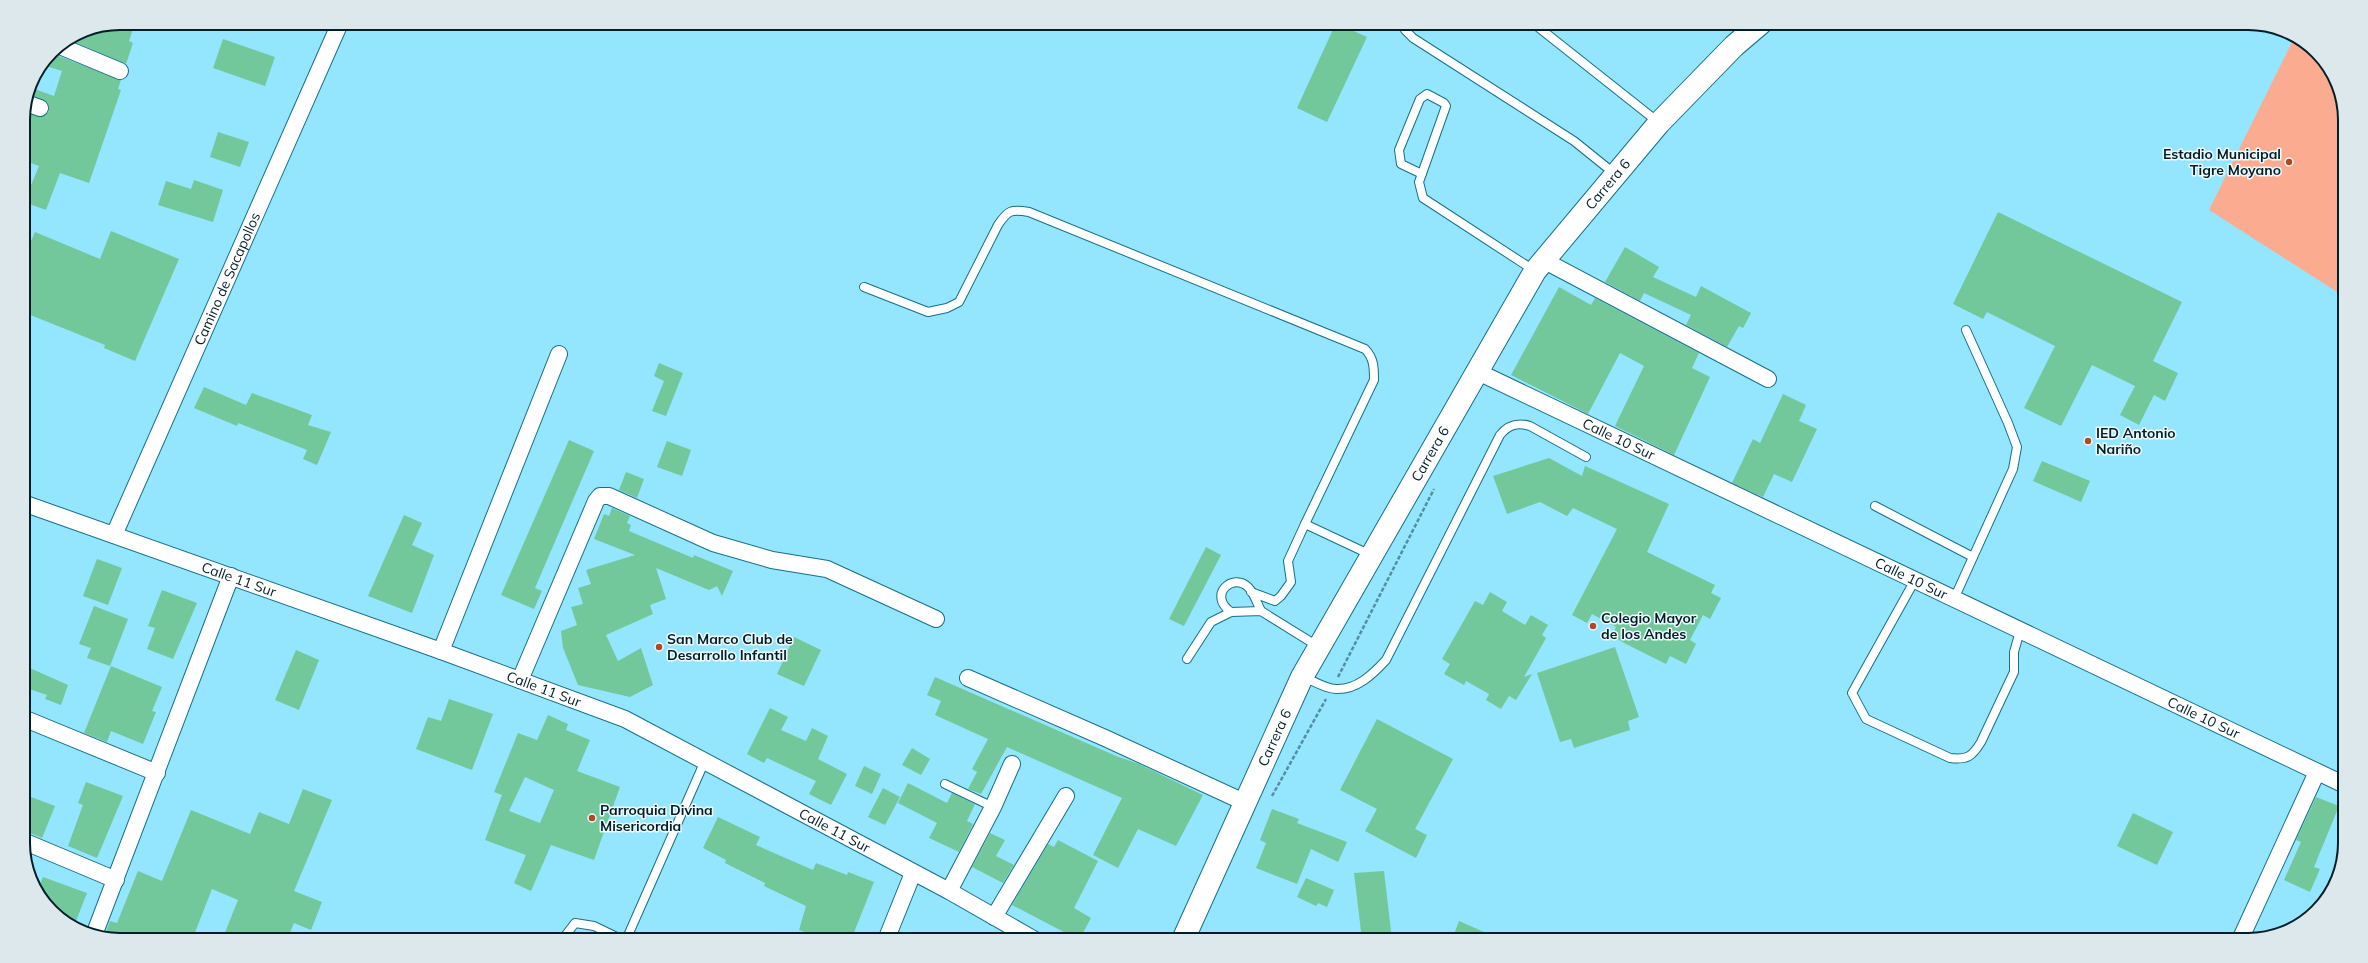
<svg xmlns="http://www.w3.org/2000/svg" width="2368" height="963" viewBox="0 0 2368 963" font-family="Mulish,sans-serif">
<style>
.pitch{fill:#fbab90}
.building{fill:#72c89b;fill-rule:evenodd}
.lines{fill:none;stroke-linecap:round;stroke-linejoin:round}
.service-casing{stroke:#167087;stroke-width:10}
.minor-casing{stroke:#167087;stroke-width:18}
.secondary-casing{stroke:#167087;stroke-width:24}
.path{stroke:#538ea1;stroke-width:2.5;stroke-dasharray:4 2;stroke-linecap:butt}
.service{stroke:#fff;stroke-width:8}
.minor{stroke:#fff;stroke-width:16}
.secondary{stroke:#fff;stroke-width:22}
.poi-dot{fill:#b04923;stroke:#f0fafd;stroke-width:1.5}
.labels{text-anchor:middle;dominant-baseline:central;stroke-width:3;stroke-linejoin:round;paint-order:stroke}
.poi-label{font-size:14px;font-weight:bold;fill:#001f29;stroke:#f0fafd;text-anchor:start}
.street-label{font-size:14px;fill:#001f29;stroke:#f0fafd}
.rim{fill:none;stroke:#001f29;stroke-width:2}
</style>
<rect width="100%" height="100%" fill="#94e5fe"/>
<polygon class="pitch" points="2294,38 2328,66 2345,114 2345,297 2209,210"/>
<g class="building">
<polygon points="120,23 135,23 129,41 133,43 126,64 69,40 83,30"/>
<polygon points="1336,23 1367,37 1327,122 1297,108"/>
<polygon points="223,39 275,57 265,86 213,68"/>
<polygon points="52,51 56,55 121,80 118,89 121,90 89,183 60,173 46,210 24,202 39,166 23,160 23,114 24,112 41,117 49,112 47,102 28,94 29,87 54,96 62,71 43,65"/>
<polygon points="218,132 249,142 240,167 210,157"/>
<polygon points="194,180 223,190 213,222 158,205 166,181 191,189"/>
<polygon points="1998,212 2182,302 2153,361 2178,373 2165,401 2154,395 2139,425 2120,415 2135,386 2092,365 2061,426 2024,408 2055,346 1987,312 1983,319 1953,304"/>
<polygon points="111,231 179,259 135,361 104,348 105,345 23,312 23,259 35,232 100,259"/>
<polygon points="1625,247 1659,267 1653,277 1696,297 1701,286 1751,313 1743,328 1739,326 1727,347 1686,325 1691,315 1644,293 1640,301 1605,282"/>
<polygon points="1559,287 1591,305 1595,298 1699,353 1692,368 1710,377 1674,455 1615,426 1644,366 1620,353 1588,414 1511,375"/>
<polygon points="659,363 683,373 666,416 652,411 664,381 654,376"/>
<polygon points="204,387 246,405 252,393 312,415 308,425 331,432 317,465 303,459 307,450 238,423 237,426 194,408"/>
<polygon points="1783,394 1806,405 1799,421 1817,429 1792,482 1774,474 1763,497 1732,483 1753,439 1760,443"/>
<polygon points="569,440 594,451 535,588 542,591 534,609 501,595"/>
<polygon points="667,441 691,450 682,476 657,467"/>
<polygon points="1549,458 1582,476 1585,466 1669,504 1647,552 1715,585 1711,593 1721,598 1710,619 1703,615 1690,640 1696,644 1686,664 1670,656 1666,664 1626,644 1612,636 1616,627 1592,614 1587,623 1572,615 1617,529 1573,508 1567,516 1540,502 1507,514 1493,476"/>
<polygon points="2042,461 2090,481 2081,502 2033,481"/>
<polygon points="626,472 644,479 637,498 619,490"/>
<polygon points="612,508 630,516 627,523 631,525 629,531 693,558 694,555 733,571 722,596 717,586 709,590 656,568 666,599 650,605 653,614 606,635 618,661 641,648 653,685 630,697 578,685 563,648 561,631 577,625 571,607 583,604 578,588 591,584 586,570 635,555 594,539 604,514 609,516"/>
<polygon points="404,515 422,523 412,545 434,555 412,613 368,596"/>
<polygon points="1206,547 1221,555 1184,626 1169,619"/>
<polygon points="97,559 122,568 108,605 83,596"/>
<polygon points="162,590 197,603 173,659 147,649 155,628 148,626"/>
<polygon points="1490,592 1507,602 1502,611 1525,625 1531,615 1548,625 1542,635 1546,638 1524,677 1532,674 1516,700 1509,696 1501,709 1486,700 1489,694 1466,681 1464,685 1444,674 1450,664 1442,659 1475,601 1483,605"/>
<polygon points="94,606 128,619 110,666 87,658 91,648 79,644"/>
<polygon points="794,637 821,650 804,686 777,674"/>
<polygon points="1615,647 1639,717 1628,721 1630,730 1574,748 1571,739 1560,742 1537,673"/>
<polygon points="296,650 319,660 299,710 275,700"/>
<polygon points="23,665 68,685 61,705 45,699 47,695 23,687"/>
<polygon points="111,666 162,687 152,711 156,712 143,744 111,731 107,742 84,733"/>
<polygon points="935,677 1116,756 1139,764 1203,795 1176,846 1138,829 1118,868 1093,855 1122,798 1007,747 981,794 968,789 977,772 972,769 988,739 935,715 941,701 927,695"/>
<polygon points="449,699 493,714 472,770 416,749 428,717 441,721"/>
<polygon points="770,708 788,717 781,730 806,741 812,728 828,736 818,759 847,774 831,805 809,794 816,781 767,758 764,763 747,754"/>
<path d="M548,715L568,724L566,730L590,740L577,771L620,787L594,860L551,845L531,891L514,883L526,855L485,840L502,795L494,792L518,733L537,740ZM525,777L554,790L540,823L509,811Z"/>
<polygon points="1377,719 1453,759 1415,829 1427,835 1416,858 1365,831 1377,809 1340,790"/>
<polygon points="912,748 930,759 921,775 902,765"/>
<polygon points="864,766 881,774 872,794 855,786"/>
<polygon points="86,782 123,796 97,858 68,846 83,805 78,803"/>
<polygon points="908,783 947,803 952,793 975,804 967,821 973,824 959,852 929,838 937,823 898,803"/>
<polygon points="883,788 900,797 885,825 868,817"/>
<polygon points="303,789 332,800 294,891 322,902 311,930 294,923 287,940 222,940 238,900 212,889 192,940 120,940 104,937 110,921 117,923 138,871 162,881 191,810 250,834 259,812 289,824"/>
<polygon points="23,794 55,806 42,838 23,830"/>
<polygon points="2316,797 2339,806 2314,867 2320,869 2310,892 2284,880 2301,842 2296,840"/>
<polygon points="1272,809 1299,819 1297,823 1347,842 1338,862 1311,849 1297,884 1256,868 1266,843 1260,840"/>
<polygon points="2133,813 2173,832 2157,865 2117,846"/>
<polygon points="718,817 760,837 756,845 813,870 816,863 847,875 848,872 874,882 851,940 807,940 810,934 799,930 806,906 764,886 765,883 725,863 726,860 703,848"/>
<polygon points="990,833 1005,840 996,856 1014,865 1003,883 972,867"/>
<polygon points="1058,840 1098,861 1074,908 1091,918 1079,940 1012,905 1048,844 1054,847"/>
<polygon points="1384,871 1392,940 1362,940 1354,873"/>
<polygon points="43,877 87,893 74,926 43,901 38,889"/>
<polygon points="1306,878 1334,890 1327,907 1318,903 1316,906 1297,897"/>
<polygon points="1459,921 1502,940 1452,940"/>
</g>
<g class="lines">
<defs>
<g id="service">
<polyline points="1404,23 1405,30 1413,38 1574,141 1615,174"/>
<polyline points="1533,23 1658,122"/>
<polyline points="1422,174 1401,164 1399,150 1420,99 1427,94 1444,103 1446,106 1419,182 1423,198 1535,271"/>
<path d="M864,287L928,312L947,308L959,302L998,225C1008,210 1011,209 1029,212L1365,349C1374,358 1374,368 1374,380L1305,524L1371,555"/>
<polyline points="1875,506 1973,557"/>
<path d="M1915,580L1852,693L1866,719L1950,758C1967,760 1972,757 1981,742L2014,672V652L2020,631"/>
<polyline points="1251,592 1275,601 1281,596 1291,582 1288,561 1305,524"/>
<polyline points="1954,599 2013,469 2017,447 2008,423 1966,330"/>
<path d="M1231,612C1207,595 1233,572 1248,587C1254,593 1257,603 1261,611"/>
<polyline points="1187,659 1211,622 1231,612 1261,611 1319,647"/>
<path d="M1304,677C1313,681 1326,689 1336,689C1357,690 1373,674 1386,660L1500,435C1508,425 1517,422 1530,426L1586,457"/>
<polyline points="945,784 993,807"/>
<polyline points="562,940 575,923 594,926 623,940"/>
<polyline points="626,940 704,763"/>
</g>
<g id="minor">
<polyline points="60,46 120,71"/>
<polyline points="26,103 40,108"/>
<polyline points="1543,260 1768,379"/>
<path id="s1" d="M1476,371L2345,785"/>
<path id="s2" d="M23,503L441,651L625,719L949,891L1035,940"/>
<path id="s3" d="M114,535L340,23"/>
<polyline points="441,651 559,354"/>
<polyline points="968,678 1105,738 1244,802"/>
<polyline points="520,680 596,501 600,496 609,496 713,543 772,560 827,569 936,619"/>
<polyline points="23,718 157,773"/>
<polyline points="23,841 116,880"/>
<polyline points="949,891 993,807 1012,764"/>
<polyline points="994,917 1066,796"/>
<polyline points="94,935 231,576"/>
<polyline points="886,940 913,873"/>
<polyline points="2240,940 2317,772"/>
</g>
<g id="secondary">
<path id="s4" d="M1183,940L1302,677L1535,271L1659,123L1734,46L1761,23"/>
</g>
</defs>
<use href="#service" class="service-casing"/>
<use href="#minor" class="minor-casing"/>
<use href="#secondary" class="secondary-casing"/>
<g class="path">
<polyline points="1338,677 1434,489"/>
<polyline points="1272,796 1326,699"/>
<polyline points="1051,935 1060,940"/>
</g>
<use href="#service" class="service"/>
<use href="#minor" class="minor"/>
<use href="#secondary" class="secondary"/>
</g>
<g class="poi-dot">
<circle cx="2289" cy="162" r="4"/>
<circle cx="2088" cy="441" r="4"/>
<circle cx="1593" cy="626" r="4"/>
<circle cx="659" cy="647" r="4"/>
<circle cx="592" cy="818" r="4"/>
</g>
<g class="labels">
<g class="poi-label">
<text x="2281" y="154" text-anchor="end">Estadio Municipal<tspan x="2281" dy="16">Tigre Moyano</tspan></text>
<text x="2096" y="433">IED Antonio<tspan x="2096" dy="16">Nariño</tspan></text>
<text x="1601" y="618">Colegio Mayor<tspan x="1601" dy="16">de los Andes</tspan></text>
<text x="667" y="639">San Marco Club de<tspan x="667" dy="16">Desarrollo Infantil</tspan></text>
<text x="600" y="810">Parroquia Divina<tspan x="600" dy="16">Misericordia</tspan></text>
</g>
<g class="street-label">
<text stroke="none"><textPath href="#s4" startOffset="870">Carrera 6</textPath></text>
<text stroke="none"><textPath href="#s3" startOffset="280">Camino de Sacapollos</textPath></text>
<text stroke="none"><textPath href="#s1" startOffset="158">Calle 10 Sur</textPath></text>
<text stroke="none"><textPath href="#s4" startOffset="546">Carrera 6</textPath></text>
<text stroke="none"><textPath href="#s1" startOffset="482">Calle 10 Sur</textPath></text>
<text stroke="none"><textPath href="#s2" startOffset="229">Calle 11 Sur</textPath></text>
<text stroke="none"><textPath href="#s2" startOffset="553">Calle 11 Sur</textPath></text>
<text stroke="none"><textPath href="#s1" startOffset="806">Calle 10 Sur</textPath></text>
<text stroke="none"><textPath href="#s4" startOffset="222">Carrera 6</textPath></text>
<text stroke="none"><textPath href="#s2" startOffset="877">Calle 11 Sur</textPath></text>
</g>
</g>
<path d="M0 0H2368V963H0ZM120 30H2248A90 90 0 0 1 2338 120V843A90 90 0 0 1 2248 933H120A90 90 0 0 1 30 843V120A90 90 0 0 1 120 30Z" fill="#dde8ec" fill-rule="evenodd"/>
<path class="rim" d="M120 30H2248A90 90 0 0 1 2338 120V843A90 90 0 0 1 2248 933H120A90 90 0 0 1 30 843V120A90 90 0 0 1 120 30Z"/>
</svg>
